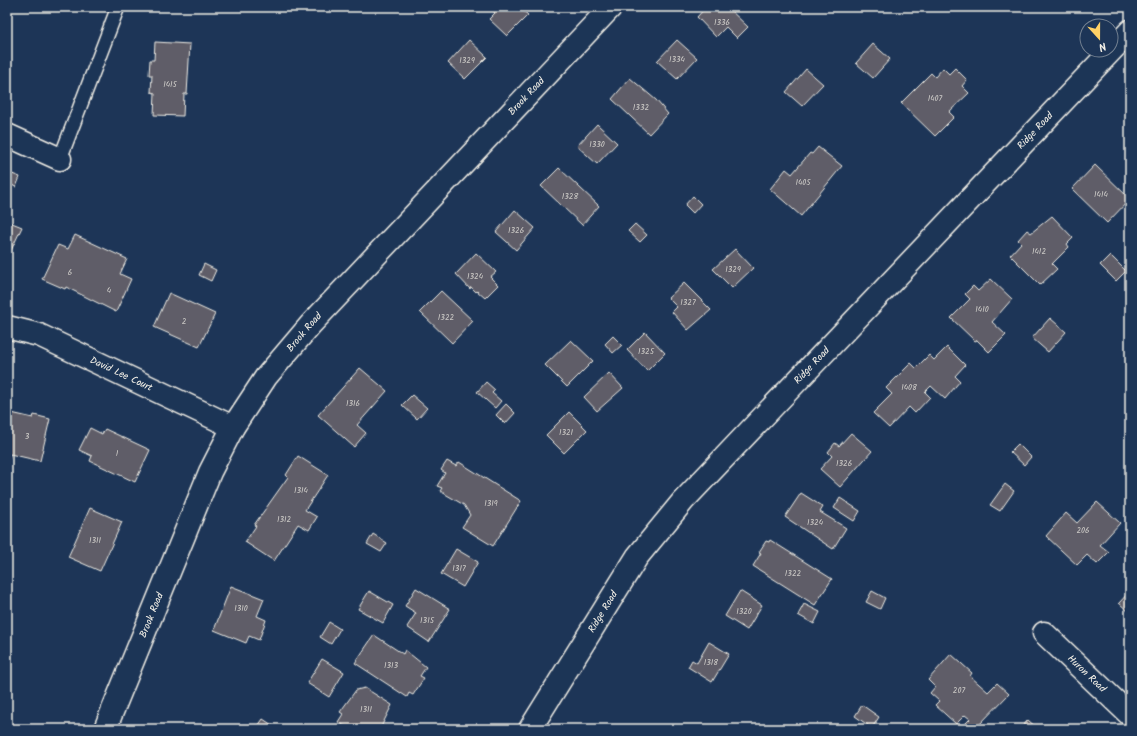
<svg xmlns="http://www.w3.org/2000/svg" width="1137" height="736" viewBox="0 0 1137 736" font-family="Kalam,sans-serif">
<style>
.building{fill:#5e5d68;stroke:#f4f1e8}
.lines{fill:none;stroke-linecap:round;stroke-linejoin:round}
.service-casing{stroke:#f4f1e8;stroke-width:16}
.minor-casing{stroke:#f4f1e8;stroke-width:25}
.service{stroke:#1d3557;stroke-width:13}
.minor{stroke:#1d3557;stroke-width:22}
.labels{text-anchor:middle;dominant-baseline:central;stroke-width:3.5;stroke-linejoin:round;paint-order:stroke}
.number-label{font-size:8px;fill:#ceccc8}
.street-label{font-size:10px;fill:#f4f1e8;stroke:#1d3557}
</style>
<rect width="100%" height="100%" fill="#1d3557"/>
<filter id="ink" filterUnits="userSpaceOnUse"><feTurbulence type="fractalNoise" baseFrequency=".025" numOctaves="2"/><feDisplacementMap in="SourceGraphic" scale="8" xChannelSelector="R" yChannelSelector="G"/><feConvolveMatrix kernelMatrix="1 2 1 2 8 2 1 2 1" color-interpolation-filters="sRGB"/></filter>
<g filter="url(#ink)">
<g class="building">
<polygon points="489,7 519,7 528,15 507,36 489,19 495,13"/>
<polygon points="706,7 727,7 748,27 737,38 726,27 716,37 697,17"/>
<polygon points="469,40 487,57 465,79 448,63"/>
<polygon points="677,40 697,58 677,79 657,61"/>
<polygon points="155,42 190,44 187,94 184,94 183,116 154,115 155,93 151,92 152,75 149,75 150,60 154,60"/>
<polygon points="873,44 890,59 873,78 856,63"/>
<polygon points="943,68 949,74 955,68 967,80 962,86 969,93 949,112 954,117 935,136 901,103 931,73 935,77"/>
<polygon points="806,69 823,84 802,106 786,92"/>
<polygon points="630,78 656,100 668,114 649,134 612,99"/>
<polygon points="597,124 617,143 597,164 577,146"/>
<polygon points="818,147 842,166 801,216 770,189 786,169 792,174 810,153 812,154"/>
<polygon points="1095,165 1130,199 1107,223 1072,189"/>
<polygon points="559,168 599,206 582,225 541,186"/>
<polygon points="7,172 20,177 16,187 7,183"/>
<polygon points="693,196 701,204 693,213 685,205"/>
<polygon points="515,210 535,228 516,250 496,232"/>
<polygon points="1052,216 1073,238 1067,244 1069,247 1052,264 1057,269 1040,285 1010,255 1021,243 1018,240 1027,230 1031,233"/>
<polygon points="7,221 22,227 7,259"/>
<polygon points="635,224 647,235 640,242 628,231"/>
<polygon points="75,235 127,259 120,274 131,279 116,312 66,287 65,289 42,279 58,245 68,249"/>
<polygon points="735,249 753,268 732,288 713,269"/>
<polygon points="476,253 496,272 490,277 498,285 485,298 477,291 476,292 471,287 470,289 456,274"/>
<polygon points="1110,255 1126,271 1116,281 1100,265"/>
<polygon points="204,264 216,270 211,281 199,275"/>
<polygon points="991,279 1012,299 992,322 1006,335 989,352 977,340 975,341 951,318 970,299 965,294 973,286 978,291"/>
<polygon points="684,283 711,310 688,330 672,312 677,307 668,298"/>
<polygon points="441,291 473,321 452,343 420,312"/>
<polygon points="169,293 215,314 199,347 154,327"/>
<polygon points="1050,318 1066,332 1048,352 1032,338"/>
<polygon points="645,332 665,353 647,371 627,350"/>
<polygon points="613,336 622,345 613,353 605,344"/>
<polygon points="571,340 593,361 567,387 545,365"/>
<polygon points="947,347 965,365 955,376 960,381 945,399 931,386 925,392 930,397 915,413 909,407 889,428 873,413 892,394 886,388 911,363 916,368 929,355 934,360"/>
<polygon points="360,368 387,391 357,425 366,433 354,447 318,415"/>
<polygon points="609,373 623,388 597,411 584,397"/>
<polygon points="486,382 495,390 492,393 501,401 495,408 477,392"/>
<polygon points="412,395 427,408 417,419 402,405"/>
<polygon points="506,404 515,413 505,424 496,415"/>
<polygon points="7,412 33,418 34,415 50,419 40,461 10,454 7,466"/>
<polygon points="569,412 587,430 564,453 546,435"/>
<polygon points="90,428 102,434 105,429 150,450 135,482 90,461 92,456 79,450"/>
<polygon points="851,433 872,451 840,487 820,469 832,456 828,452 835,443 839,446"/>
<polygon points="1018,444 1031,457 1024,465 1010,452"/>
<polygon points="298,456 328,475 305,510 317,517 309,530 298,524 274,561 245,542 256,526 254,525 288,477 286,475"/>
<polygon points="447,461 456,466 459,462 521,501 493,546 462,527 470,515 464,505 440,491 442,488 437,486 445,473 441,470"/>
<polygon points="1005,484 1014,491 1000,511 990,505"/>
<polygon points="801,493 823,507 820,512 846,528 833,549 785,517"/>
<polygon points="840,498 860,511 854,521 834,508"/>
<polygon points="1097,502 1120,523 1100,545 1109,552 1097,564 1087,555 1077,565 1046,536 1066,513 1077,523"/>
<polygon points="90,508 122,522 100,571 68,557"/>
<polygon points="373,534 387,543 381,552 367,544"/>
<polygon points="770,540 832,579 815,605 753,566 761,553 759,552 766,541 769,542"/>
<polygon points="456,549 478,562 463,587 441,574"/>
<polygon points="231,586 264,599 257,616 266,620 259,640 249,636 246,643 214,630"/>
<polygon points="416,588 450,609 429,642 407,627 416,613 405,606"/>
<polygon points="369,591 393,605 383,623 358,609"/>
<polygon points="740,591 762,605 747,630 725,616"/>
<polygon points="872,591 885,598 880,609 866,602"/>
<polygon points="1130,591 1130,613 1119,603"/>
<polygon points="804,604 820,612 814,624 798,615"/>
<polygon points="329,622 340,629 331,644 320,637"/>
<polygon points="374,635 403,654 405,650 426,667 420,676 424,678 413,695 409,693 407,697 355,663"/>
<polygon points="709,642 729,654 712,682 688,667 692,660 697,663"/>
<polygon points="951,654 972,673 970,676 988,692 997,683 1009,694 978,726 975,724 970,729 964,725 970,719 965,715 956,724 935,705 939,701 930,693 935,687 928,680"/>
<polygon points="322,659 344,672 329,697 307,683"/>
<polygon points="365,688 392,705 380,729 350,729 338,722 343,714 340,712 356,690"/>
<polygon points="862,705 879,717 872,728 855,716"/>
<polygon points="263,719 278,729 256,729"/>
<polygon points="1028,720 1038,729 1020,729"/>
</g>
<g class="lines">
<defs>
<polyline id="service" points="60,159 118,7"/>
<g id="minor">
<polyline points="7,135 60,159"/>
<path id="s1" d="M7,327L39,335L233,427"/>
<path id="s2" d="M1044,633L1130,715"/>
<path id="s3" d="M105,729L210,472L233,427L266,377L311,324L611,7"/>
<path id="s4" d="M530,729L637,557L683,501L1130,31"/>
</g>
</defs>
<use href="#service" class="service-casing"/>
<use href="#minor" class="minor-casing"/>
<use href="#service" class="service"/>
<use href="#minor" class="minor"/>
</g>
</g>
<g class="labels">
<g class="number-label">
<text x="722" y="22">1336</text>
<text x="677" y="59">1334</text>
<text x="467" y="60">1329</text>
<text x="170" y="84">1415</text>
<text x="935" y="98">1407</text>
<text x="641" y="107">1332</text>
<text x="597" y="144">1330</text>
<text x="803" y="182">1405</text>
<text x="1101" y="194">1414</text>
<text x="570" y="196">1328</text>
<text x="516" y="230">1326</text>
<text x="1039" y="251">1412</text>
<text x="733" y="269">1329</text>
<text x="70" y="272">6</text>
<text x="475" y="276">1324</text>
<text x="109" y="290">4</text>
<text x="688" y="302">1327</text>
<text x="982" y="309">1410</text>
<text x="446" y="317">1322</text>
<text x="184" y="321">2</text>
<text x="646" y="351">1325</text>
<text x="909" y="387">1408</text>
<text x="353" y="403">1316</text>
<text x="566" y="432">1321</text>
<text x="27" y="436">3</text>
<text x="117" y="453">1</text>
<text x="844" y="463">1326</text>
<text x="301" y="490">1314</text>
<text x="491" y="503">1319</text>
<text x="284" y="519">1312</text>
<text x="815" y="522">1324</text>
<text x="1083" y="530">206</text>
<text x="95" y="540">1311</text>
<text x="459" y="568">1317</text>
<text x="793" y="573">1322</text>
<text x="241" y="608">1310</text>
<text x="744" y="611">1320</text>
<text x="427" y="620">1315</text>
<text x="711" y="662">1318</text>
<text x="391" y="665">1313</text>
<text x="959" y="690">207</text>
<text x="366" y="709">1311</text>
</g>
<g class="street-label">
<text stroke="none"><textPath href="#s3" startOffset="771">Brook Road</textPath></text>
<text stroke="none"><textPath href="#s4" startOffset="786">Ridge Road</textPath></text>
<text stroke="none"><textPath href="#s3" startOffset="447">Brook Road</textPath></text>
<text stroke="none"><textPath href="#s4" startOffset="462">Ridge Road</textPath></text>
<text stroke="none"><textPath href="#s1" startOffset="124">David Lee Court</textPath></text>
<text stroke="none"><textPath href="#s4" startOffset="138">Ridge Road</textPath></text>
<text stroke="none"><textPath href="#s3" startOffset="123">Brook Road</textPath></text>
<text stroke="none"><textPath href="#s2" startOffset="59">Huron Road</textPath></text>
</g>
</g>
<rect width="1137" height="736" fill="none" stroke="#1d3557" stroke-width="24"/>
<rect x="12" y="12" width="1113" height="712" fill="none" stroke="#f4f1e8" stroke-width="1.5" filter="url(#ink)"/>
<g transform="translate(1099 38) rotate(159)"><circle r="19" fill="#1d3557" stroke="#738091"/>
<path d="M0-3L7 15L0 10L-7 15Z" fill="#ffd166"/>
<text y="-6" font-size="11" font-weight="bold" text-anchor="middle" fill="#f4f1e8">N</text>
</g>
</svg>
